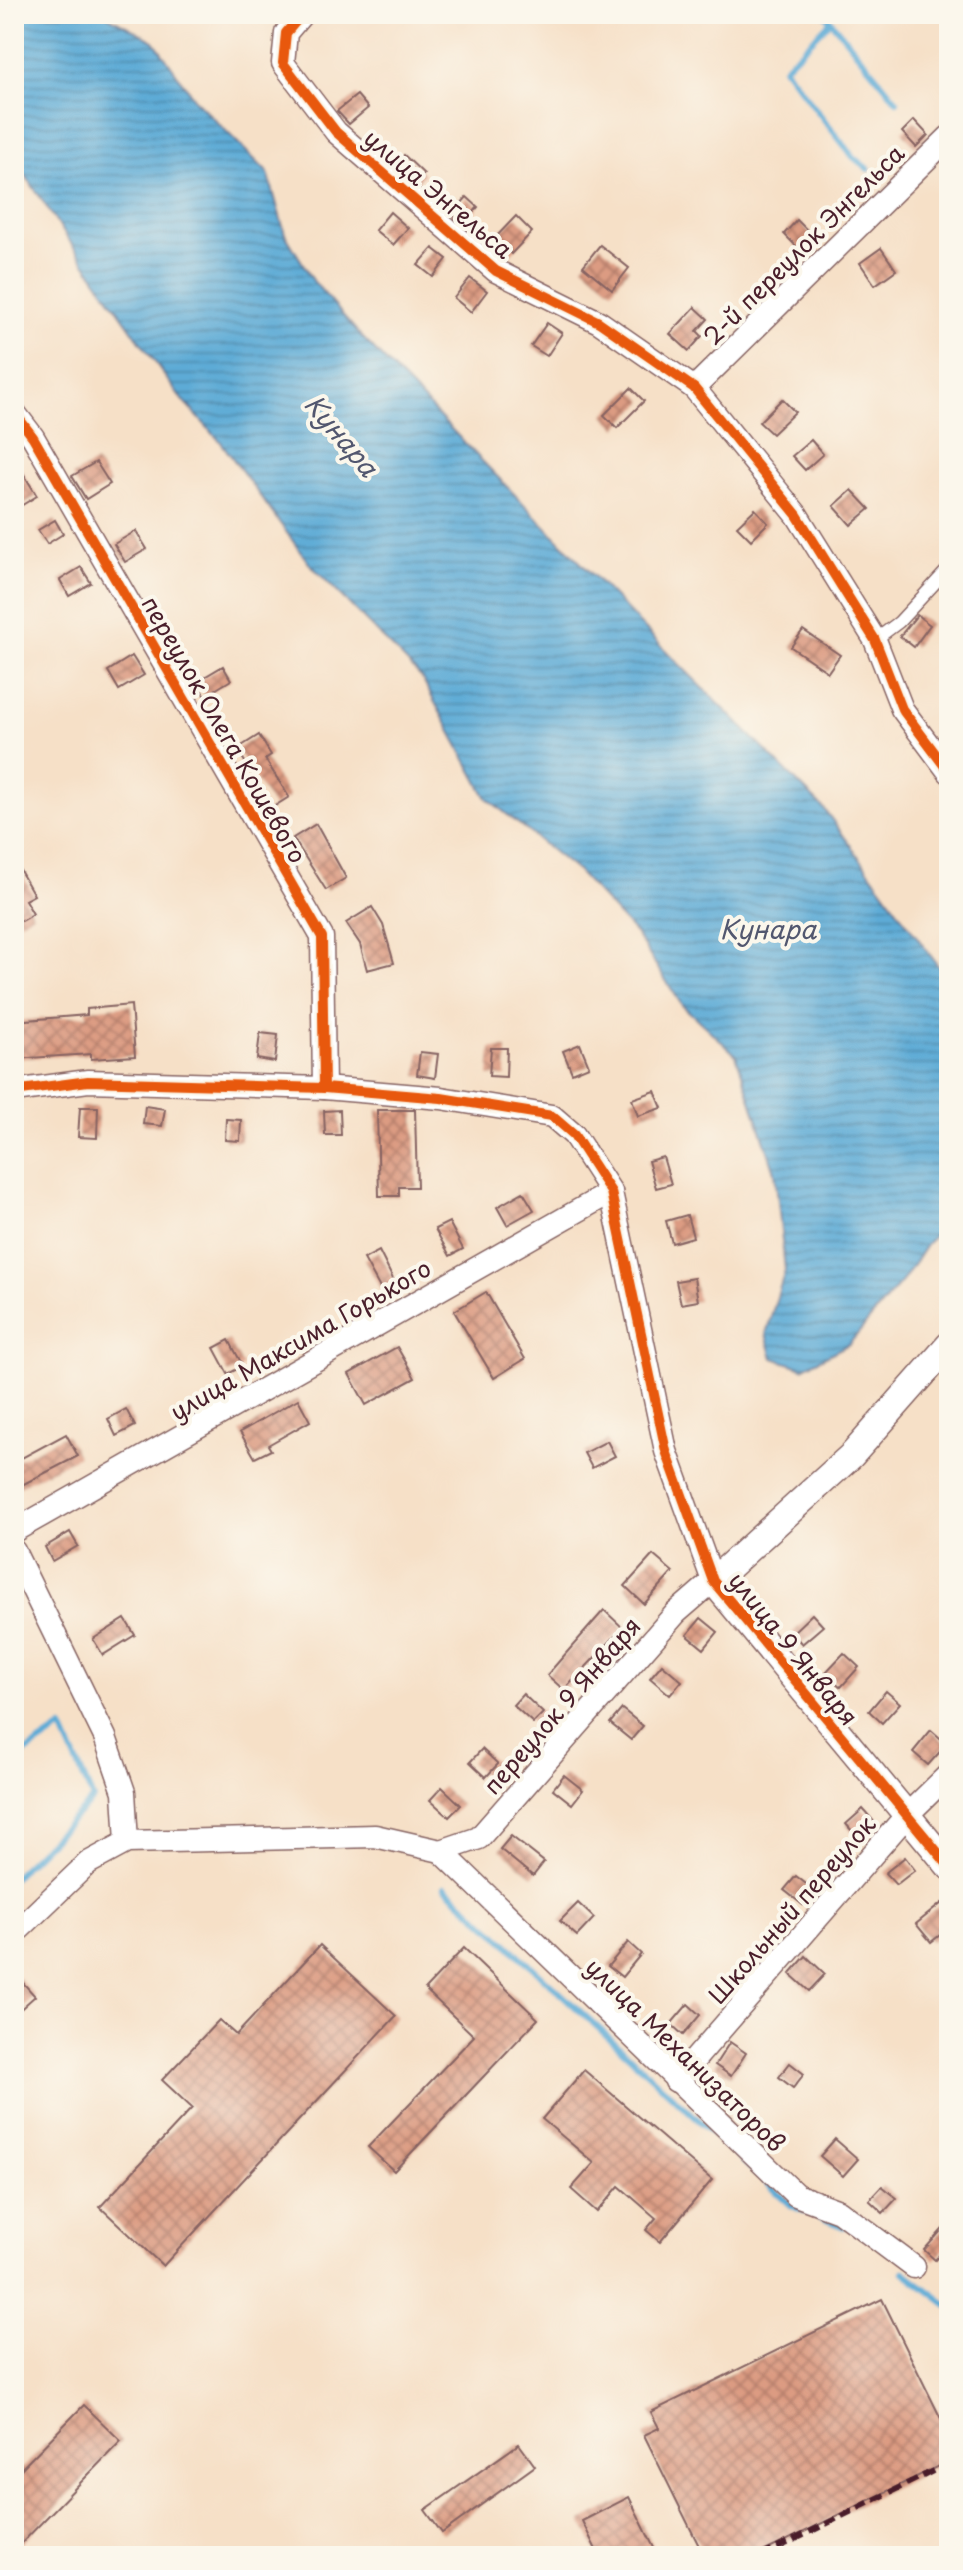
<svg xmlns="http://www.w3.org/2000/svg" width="963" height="2570" viewBox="0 0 963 2570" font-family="'Playpen Sans',sans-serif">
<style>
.water{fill:url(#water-rules);stroke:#546580;stroke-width:2}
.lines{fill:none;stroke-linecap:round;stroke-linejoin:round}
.stream{stroke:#5dabd6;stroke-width:6}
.building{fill:url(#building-cross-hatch)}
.service-casing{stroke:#866362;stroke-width:14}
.minor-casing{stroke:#866362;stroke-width:25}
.tertiary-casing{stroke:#866362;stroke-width:29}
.service{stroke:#fff;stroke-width:11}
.minor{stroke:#fff;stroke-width:22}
.tertiary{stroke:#fff;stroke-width:26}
.rail{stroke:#4a1f2b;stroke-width:6;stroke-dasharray:12 6;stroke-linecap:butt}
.cycleway-casing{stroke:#fbf7ec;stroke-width:15}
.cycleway{stroke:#e8590c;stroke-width:10}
.labels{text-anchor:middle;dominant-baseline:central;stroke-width:8;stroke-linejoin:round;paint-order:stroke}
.street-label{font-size:24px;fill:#4a1f2b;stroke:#fbf7ec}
.water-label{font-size:26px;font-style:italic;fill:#52576f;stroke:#fbf7ec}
</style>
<defs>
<pattern id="water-rules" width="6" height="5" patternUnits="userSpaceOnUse" patternTransform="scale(2)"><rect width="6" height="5" fill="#5dabd6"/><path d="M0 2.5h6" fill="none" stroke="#4f8bae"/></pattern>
<pattern id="building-cross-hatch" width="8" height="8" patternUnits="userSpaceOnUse" patternTransform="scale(2)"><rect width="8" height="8" fill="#dc9b82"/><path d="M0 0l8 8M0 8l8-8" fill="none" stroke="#b47e6b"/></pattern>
</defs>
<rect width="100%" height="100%" fill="#fbf7ec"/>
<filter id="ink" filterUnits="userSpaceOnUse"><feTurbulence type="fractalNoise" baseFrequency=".0125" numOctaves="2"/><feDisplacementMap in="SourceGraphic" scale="16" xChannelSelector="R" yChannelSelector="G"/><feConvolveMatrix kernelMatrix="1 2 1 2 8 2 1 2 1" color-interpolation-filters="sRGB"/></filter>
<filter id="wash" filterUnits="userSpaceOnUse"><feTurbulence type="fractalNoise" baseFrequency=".006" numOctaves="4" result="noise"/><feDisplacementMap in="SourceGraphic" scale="32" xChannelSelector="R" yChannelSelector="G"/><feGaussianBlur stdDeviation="1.8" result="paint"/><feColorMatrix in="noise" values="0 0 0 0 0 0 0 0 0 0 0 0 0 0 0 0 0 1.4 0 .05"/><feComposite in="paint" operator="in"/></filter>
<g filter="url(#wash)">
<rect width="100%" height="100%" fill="#f6e0c7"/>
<polygon class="water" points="14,14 104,14 154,41 196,101 268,173 285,234 314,282 359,334 675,660 824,809 949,981 949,1222 928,1242 904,1279 849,1344 803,1368 773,1358 766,1334 785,1270 775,1172 736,1055 682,1005 635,933 578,872 487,798 421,677 309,563 220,441 179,396 66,236 14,158"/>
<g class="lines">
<g class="stream">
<polyline points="825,14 897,101"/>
<polyline points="831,21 784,68 853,157 868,169"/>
<polyline points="14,1760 62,1728 93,1799 14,1877"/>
<polyline points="445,1887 792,2206 844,2227"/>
<polyline points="904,2272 949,2306"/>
</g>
</g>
<g id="blocks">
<g class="building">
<polygon points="357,95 368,108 349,124 337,111"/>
<polygon points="914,120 928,135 916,147 902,132"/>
<polygon points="404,155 424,174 416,183 395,165"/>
<polygon points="467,197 478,207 464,224 452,214"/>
<polygon points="390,212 408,228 393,245 375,230"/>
<polygon points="516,216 532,232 511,254 495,238"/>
<polygon points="797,220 817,240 803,253 784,234"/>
<polygon points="600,245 629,268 612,290 583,266"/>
<polygon points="433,248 447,259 433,277 418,265"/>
<polygon points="881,248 896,270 875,285 860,263"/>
<polygon points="470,278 487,291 471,312 454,298"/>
<polygon points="695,307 708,319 697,331 702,336 689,351 670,334"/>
<polygon points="547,323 562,333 547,356 531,346"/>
<polygon points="631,388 644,401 617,428 604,415"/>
<polygon points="782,399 795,412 772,434 759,422"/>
<polygon points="811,440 823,454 805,470 792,456"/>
<polygon points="14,458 37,496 14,510"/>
<polygon points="96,462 110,484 86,499 72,476"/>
<polygon points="852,490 870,509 851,525 834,506"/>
<polygon points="755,509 768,523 751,540 737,526"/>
<polygon points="55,520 63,534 47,544 38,530"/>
<polygon points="136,531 147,549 125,562 114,544"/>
<polygon points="81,567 91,583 69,596 60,580"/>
<polygon points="917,615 930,625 914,647 900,636"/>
<polygon points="803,630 840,655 828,672 791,647"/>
<polygon points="132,656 144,675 119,690 108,671"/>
<polygon points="223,666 231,680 205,696 196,682"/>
<polygon points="259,735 271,755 265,759 289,797 273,807 237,749"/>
<polygon points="316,824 346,878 326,890 293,838"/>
<polygon points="14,860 34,895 25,900 33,914 14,925"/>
<polygon points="372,907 383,925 394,963 367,970 360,944 346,923"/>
<polygon points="131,1005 135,1056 91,1059 91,1054 14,1059 14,1021 87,1015 87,1009"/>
<polygon points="260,1033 278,1035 275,1062 257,1059"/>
<polygon points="580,1044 589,1066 572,1073 563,1051"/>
<polygon points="491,1048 507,1048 506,1077 489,1076"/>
<polygon points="420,1052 438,1054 435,1078 417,1075"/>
<polygon points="655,1091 662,1108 638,1116 632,1099"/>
<polygon points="145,1106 165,1109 162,1126 143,1124"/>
<polygon points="80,1107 98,1107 97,1138 78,1137"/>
<polygon points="340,1110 341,1135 325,1135 324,1111"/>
<polygon points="377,1110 415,1110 417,1187 399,1187 399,1196 379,1196"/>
<polygon points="226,1119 241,1120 240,1141 225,1140"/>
<polygon points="663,1157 671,1184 656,1188 648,1161"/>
<polygon points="523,1192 534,1210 507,1225 497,1207"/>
<polygon points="687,1215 693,1237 672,1243 666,1221"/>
<polygon points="449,1222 463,1249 450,1256 435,1229"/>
<polygon points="379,1251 396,1285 382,1292 364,1259"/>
<polygon points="694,1278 698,1301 681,1304 676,1281"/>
<polygon points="486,1292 525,1359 494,1378 454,1311"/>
<polygon points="229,1340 243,1366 228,1374 214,1348"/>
<polygon points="397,1347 415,1378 366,1405 349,1374"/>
<polygon points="298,1399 310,1421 268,1445 271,1450 255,1458 240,1432"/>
<polygon points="126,1409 135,1426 116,1436 108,1419"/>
<polygon points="66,1434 78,1456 14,1489 14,1462"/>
<polygon points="607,1441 615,1456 592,1468 584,1453"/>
<polygon points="70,1532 78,1546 52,1561 45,1547"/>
<polygon points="653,1555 673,1572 644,1604 625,1586"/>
<polygon points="604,1610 623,1628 564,1690 547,1675"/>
<polygon points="812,1614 823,1626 802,1644 792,1633"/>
<polygon points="701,1618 718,1632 704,1649 687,1635"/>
<polygon points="125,1619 135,1635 103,1655 93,1639"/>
<polygon points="844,1653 859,1667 841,1687 825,1673"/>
<polygon points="662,1664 682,1681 670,1695 650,1678"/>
<polygon points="886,1691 900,1703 882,1723 869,1711"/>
<polygon points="523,1694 543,1713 533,1723 513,1705"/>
<polygon points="622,1709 643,1726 631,1740 610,1723"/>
<polygon points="931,1730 947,1744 928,1765 913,1752"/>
<polygon points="482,1749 498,1764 486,1777 470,1762"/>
<polygon points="564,1775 583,1790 572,1804 553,1789"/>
<polygon points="442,1787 461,1805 449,1817 430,1800"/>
<polygon points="863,1809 876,1824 859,1839 846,1824"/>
<polygon points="511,1836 544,1862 533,1876 500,1849"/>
<polygon points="905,1857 915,1870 896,1885 885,1873"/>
<polygon points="796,1876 815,1891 803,1905 784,1890"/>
<polygon points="578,1903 594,1918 577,1936 560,1921"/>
<polygon points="942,1903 949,1911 949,1928 931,1942 916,1924"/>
<polygon points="628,1942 641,1954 622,1977 608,1966"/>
<polygon points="320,1945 396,2016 163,2266 100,2207 192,2108 162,2080 219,2020 236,2035"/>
<polygon points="464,1948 538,2019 394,2171 368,2147 474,2036 425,1989"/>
<polygon points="806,1956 825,1974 809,1991 790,1974"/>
<polygon points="14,1973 35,1996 14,2015"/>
<polygon points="688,2004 700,2015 683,2035 671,2024"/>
<polygon points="730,2042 746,2053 731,2076 715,2065"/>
<polygon points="790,2063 804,2074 793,2088 779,2077"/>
<polygon points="584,2070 712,2180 660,2242 646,2230 656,2218 619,2186 597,2212 571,2189 594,2163 542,2119"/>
<polygon points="835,2139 858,2159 843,2176 820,2156"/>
<polygon points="882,2186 897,2198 883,2213 869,2200"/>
<polygon points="949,2222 949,2244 935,2260 924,2250"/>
<polygon points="882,2299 949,2435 949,2461 755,2556 704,2556 644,2435 659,2428 651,2412"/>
<polygon points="84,2405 121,2441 14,2551 14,2476"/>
<polygon points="519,2444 535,2466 442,2533 425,2510"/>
<polygon points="629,2497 658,2556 599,2556 582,2521"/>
</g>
</g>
</g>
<g filter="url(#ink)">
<use href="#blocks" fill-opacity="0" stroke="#866362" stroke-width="2"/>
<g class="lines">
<defs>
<polyline id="service" points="875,640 899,622 949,568"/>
<g id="minor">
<polyline points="302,14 286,33 283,63 336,132 496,271 599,322 694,388 797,515 875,640 902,709 949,772"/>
<polyline points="694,388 949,137"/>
<polyline points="14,412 33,437 322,937 324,1088"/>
<polyline points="14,1091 88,1081 324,1088 441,1098 552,1116 574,1135 611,1192 666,1451 713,1581 676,1613 479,1838 441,1851"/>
<polyline points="14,1531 611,1192"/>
<polyline points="14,1551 105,1737 124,1792 127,1842"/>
<polyline points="441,1851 796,2195 839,2211 914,2267"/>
<polyline points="14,1934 88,1863 127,1842 375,1836 441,1851"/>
<polyline points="676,2081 906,1816 949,1774"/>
</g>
<polyline id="tertiary" points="949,1345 852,1455 713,1581 949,1866"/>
</defs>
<use href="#service" class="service-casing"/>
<use href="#minor" class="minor-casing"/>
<use href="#tertiary" class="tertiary-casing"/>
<use href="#service" class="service"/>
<use href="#minor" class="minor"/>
<use href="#tertiary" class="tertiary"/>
<polyline class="rail" points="761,2556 945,2465"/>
<defs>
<g id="cycleway">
<polyline points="302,14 286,33 283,63 336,132 496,271 599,322 694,388 797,515 875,640 902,709 949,772"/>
<polyline points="14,412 33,437 322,937 324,1088"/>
<polyline points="14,1091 88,1081 324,1088 441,1098 552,1116 574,1135 611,1192 666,1451 713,1581 949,1866"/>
</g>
</defs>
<use href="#cycleway" class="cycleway-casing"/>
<use href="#cycleway" class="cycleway"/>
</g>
</g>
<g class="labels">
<g class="street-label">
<text transform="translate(439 193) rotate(40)">улица Энгельса</text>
<text transform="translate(803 244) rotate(-45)">2-й переулок Энгельса</text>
<text transform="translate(225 729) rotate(60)">переулок Олега Кошевого</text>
<text transform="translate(300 1339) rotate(-30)">улица Максима Горького</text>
<text transform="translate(794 1648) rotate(51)">улица 9 Января</text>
<text transform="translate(561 1705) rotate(-49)">переулок 9 Января</text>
<text transform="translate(791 1909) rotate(-49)">Школьный переулок</text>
<text transform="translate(686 2054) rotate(44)">улица Механизаторов</text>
</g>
<g class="water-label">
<text transform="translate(342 435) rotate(50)">Кунара</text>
<text x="768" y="928">Кунара</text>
</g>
</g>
<rect width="963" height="2570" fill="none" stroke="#fbf7ec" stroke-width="48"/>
</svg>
